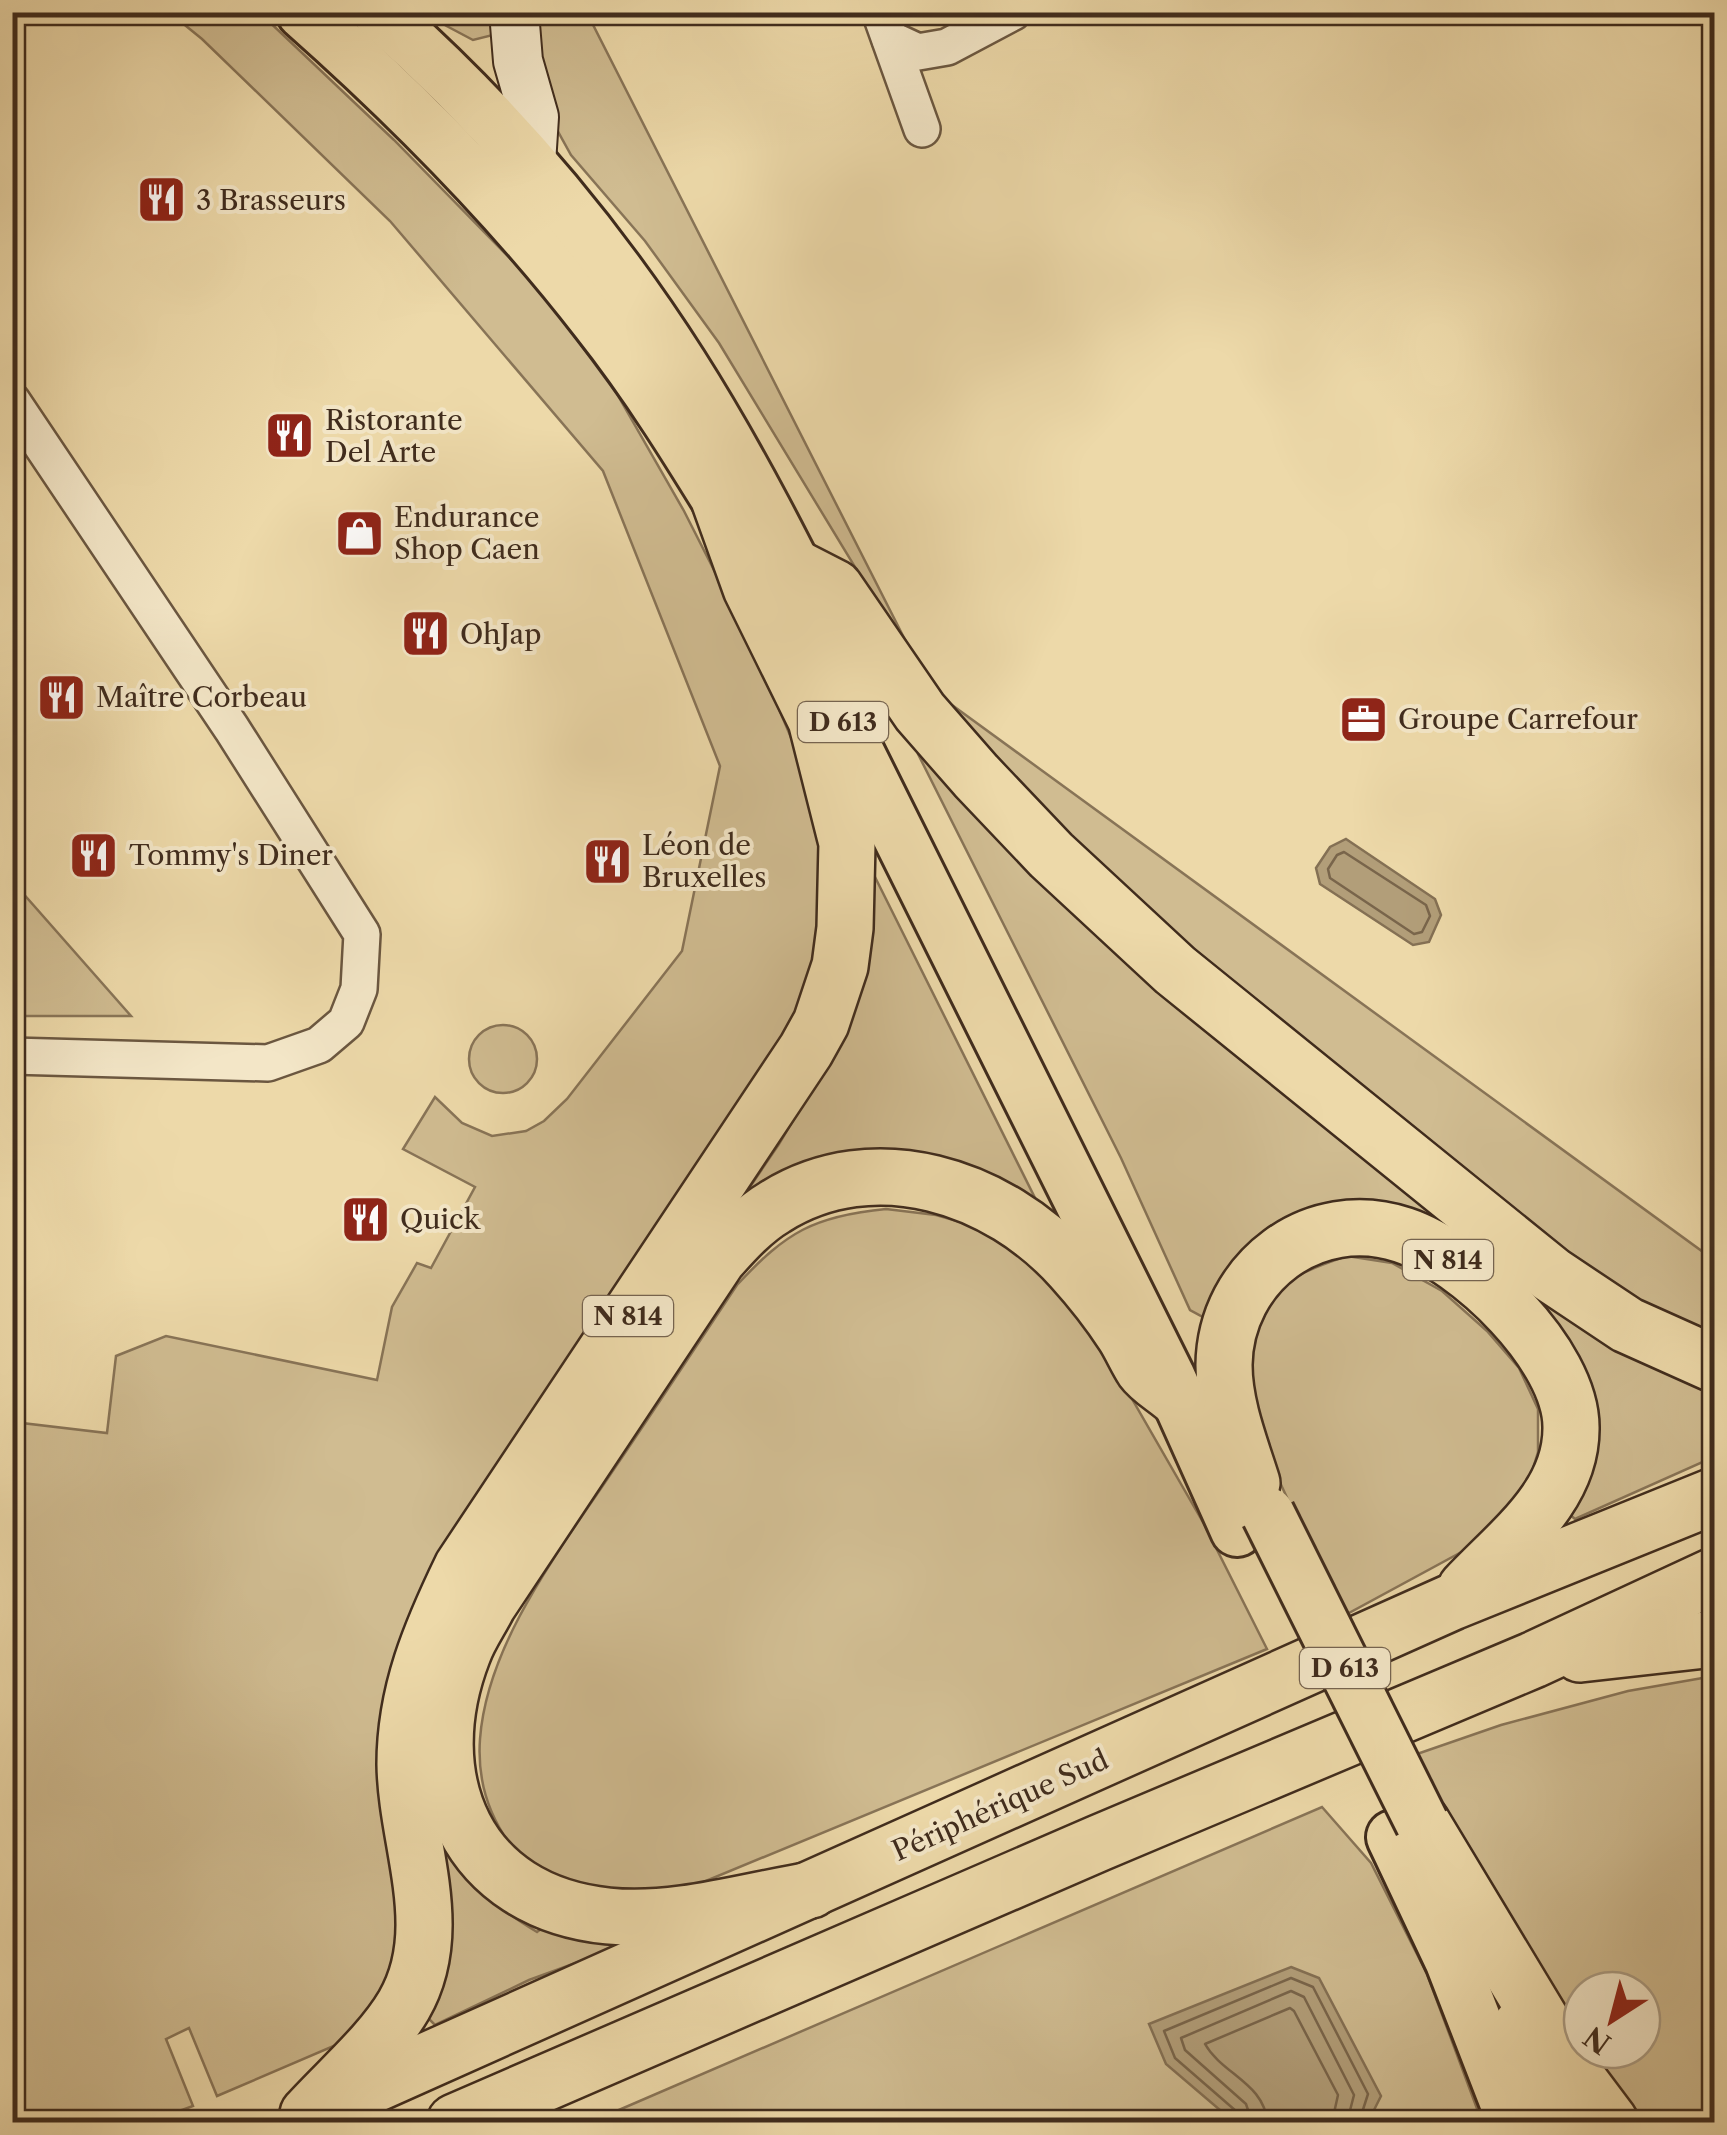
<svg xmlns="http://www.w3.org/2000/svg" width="1727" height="2135" viewBox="0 0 1727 2135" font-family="'Libre Caslon Text',serif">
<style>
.green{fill:#d0bc91;stroke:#887457;stroke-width:2.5;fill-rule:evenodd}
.water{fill:#b29e79;stroke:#847054;stroke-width:2.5}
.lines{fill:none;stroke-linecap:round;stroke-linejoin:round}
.shore{stroke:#79654b;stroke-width:2.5}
.street-casing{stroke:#6b5740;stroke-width:40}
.secondary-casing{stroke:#402c1d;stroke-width:52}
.primary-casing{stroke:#402c1d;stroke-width:58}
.highway-casing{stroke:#402c1d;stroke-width:60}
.street{stroke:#f3e6c7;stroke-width:35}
.secondary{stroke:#f3e6c7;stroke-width:48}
.primary{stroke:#edd9a9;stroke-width:52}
.highway{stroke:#edd9a9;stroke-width:55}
.primary-bridge-casing{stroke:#402c1d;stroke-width:58;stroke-linecap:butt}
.primary-bridge{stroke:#edd9a9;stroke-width:52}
.labels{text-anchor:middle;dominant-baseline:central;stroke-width:8;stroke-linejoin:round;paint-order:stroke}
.shield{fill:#f3e6c7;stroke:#766450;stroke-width:2.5}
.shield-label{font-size:25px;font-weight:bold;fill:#402c1d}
.poi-label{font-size:28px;fill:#402c1d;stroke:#f3e6c7;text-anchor:start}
.street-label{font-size:28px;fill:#402c1d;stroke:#f3e6c7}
</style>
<rect width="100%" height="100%" fill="#edd9a9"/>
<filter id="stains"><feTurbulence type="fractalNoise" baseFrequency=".002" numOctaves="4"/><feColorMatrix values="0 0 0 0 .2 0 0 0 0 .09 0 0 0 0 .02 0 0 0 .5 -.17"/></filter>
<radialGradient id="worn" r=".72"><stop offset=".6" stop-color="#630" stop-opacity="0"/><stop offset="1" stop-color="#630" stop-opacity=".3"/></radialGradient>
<g class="green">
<polygon points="170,13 260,13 394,140 539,288 617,394 684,511 752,645 811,785 826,894 818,975 797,1029 480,1498 398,1920 400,1957 357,2036 217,2096 189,2028 166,2039 193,2106 149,2122 13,2122 13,1422 107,1433 116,1356 166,1336 377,1380 392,1307 417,1263 431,1268 475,1187 403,1149 435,1097 462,1123 492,1136 526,1131 544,1121 567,1099 682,951 720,766 603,471 390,221 202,39"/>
<polygon points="429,13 503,13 493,35 473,40 441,23"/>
<polygon points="531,13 587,13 930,689 1714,1260 1714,1342 1625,1298 1186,943 1101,867 929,689 719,343 645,241 571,155 545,108"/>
<polygon points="922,750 1714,1384 1714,1457 1575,1519 1569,1514 1590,1422 1406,1219 1203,1317 1190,1310 1121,1158 918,754"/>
<polygon points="869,865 1041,1210 958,1173 714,1240 779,1144 817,1080"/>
<polygon points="12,882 13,882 131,1016 13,1016"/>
<circle cx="503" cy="1059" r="34"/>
<path d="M886,1209L936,1215L971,1225L1020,1251L1079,1315L1113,1366L1204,1524L1267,1649L701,1883C646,1896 555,1900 516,1852C490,1820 477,1781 480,1739C487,1644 559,1551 610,1475C653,1412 695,1348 737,1285C786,1232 814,1216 886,1209Z"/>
<path d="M1347,1256L1392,1263L1442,1291L1487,1331L1519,1368L1538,1409V1452L1527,1488L1467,1549L1347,1614C1312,1543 1236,1425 1249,1343C1250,1330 1264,1305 1273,1296C1292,1274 1321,1265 1347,1256Z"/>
<path d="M1714,1676V2122H1631L1605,2093L1440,1814L1446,1811L1417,1754L1501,1725L1628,1691ZM1582,1990H1642V2050H1582Z"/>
<polygon points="1322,1807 1371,1863 1427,1974 1482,2122 591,2122"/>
<path d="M449,1845C475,1890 493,1905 537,1932L546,1925L636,1941L529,1980L435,2025L428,2018C457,1966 439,1902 433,1846Z"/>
</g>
<g class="water">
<polygon points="1346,839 1435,899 1441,915 1429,942 1413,945 1320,884 1316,868 1330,847"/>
<polygon points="1291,1967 1319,1978 1381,2096 1369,2120 1234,2122 1166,2064 1149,2024"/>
</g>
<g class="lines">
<g class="shore">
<polygon points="1344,852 1426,905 1430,916 1422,932 1414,934 1330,878 1328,869 1337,855"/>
<polyline points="1239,2122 1236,2111 1175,2058 1164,2031 1291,1978 1313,1987 1368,2094 1359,2122"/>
<polyline points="1252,2122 1246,2104 1185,2050 1181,2038 1291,1991 1304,1997 1354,2095 1347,2122"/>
<path d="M1267,2122C1265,2084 1222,2074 1205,2044L1290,2008L1294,2011L1338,2095L1332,2122"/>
</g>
<defs>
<g id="street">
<polyline points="880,12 922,129"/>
<polyline points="890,39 918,52 947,47 1013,12"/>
<polyline points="12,401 232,729 362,934 359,989 346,1022 319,1045 268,1063 12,1056"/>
</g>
<polyline id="secondary" points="514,12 518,61 534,117 531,163"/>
<g id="primary">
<path d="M303,12C409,106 511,209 598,322C652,390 697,465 742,538"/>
<path d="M379,12C495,114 598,235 681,365C748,470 802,582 858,694"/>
<polyline points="815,667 1168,1376 1237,1530"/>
<polyline points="1393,1837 1452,1962 1514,2122"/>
<polyline points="1520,2025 1567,2122"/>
</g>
<g id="highway">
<polyline points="796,568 835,588 920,712 976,776 1051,855 1175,970 1552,1275 1627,1325 1714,1364"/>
<path d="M1252,1483C1240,1445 1224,1405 1224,1365C1225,1272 1314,1205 1403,1235C1469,1257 1571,1355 1571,1427C1572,1497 1509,1542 1466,1588"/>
<polyline points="1580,1654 1714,1639"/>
<polyline points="1422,1823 1571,2070 1610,2122"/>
<path d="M811,1890C746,1901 674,1923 608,1916C467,1902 414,1779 463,1653C469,1636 480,1621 488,1605L718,1259C735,1240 753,1220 775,1207C874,1145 999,1186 1072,1268C1091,1289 1109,1312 1124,1335C1131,1346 1136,1358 1143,1369C1151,1380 1167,1389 1178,1399"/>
<polyline points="328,2105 1452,1602 1714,1496"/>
<path d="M308,2114C338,2081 382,2043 404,2005C448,1929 406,1844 405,1764C405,1692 431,1631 462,1567L806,1050L821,1023L840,966L845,928L847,843L816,720L751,588L720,502"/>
<polyline points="455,2122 1099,1843 1533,1660 1714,1576"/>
</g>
</defs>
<use href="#street" class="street-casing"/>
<use href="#secondary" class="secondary-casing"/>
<use href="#primary" class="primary-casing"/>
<use href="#highway" class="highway-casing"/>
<use href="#street" class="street"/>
<use href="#secondary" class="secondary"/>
<use href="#primary" class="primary"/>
<use href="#highway" class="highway"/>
<defs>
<polyline id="primary-bridge" points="1268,1514 1422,1823"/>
</defs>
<use href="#primary-bridge" class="primary-bridge-casing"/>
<use href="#primary-bridge" class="primary-bridge"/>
</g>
<defs>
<symbol id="restaurant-square" viewBox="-11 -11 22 22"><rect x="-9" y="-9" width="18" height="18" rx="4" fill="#8f2418" stroke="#f3e6c7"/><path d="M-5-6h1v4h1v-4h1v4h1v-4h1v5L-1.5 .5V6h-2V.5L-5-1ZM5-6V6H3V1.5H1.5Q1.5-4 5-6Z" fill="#fff"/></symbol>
<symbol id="shop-square" viewBox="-11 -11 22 22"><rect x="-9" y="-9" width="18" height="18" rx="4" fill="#8f2418" stroke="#f3e6c7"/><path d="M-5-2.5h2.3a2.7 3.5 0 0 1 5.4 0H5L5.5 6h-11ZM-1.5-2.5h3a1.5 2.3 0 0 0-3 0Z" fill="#fff"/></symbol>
<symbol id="office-square" viewBox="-11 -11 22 22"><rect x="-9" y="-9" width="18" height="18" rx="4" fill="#8f2418" stroke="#f3e6c7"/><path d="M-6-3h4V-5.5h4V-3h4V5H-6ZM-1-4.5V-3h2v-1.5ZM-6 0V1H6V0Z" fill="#fff"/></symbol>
</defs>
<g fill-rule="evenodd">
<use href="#restaurant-square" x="134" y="172" width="55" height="55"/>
<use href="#restaurant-square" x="262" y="408" width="55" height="55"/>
<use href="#shop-square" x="332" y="506" width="55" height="55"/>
<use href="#restaurant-square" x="398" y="606" width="55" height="55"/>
<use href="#restaurant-square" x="34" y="670" width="55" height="55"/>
<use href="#office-square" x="1336" y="692" width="55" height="55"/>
<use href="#restaurant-square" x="66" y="828" width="55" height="55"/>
<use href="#restaurant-square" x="580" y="834" width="55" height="55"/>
<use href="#restaurant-square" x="338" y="1192" width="55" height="55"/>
</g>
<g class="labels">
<g class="shield">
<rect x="798" y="702" width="90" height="40" rx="8"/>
<rect x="1403" y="1240" width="90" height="40" rx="8"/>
<rect x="583" y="1296" width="90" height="40" rx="8"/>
<rect x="1300" y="1648" width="90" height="40" rx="8"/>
</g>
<g class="shield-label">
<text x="843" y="722">D 613</text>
<text x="1448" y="1260">N 814</text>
<text x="628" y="1316">N 814</text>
<text x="1345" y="1668">D 613</text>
</g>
<g class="poi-label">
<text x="196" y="200">3 Brasseurs</text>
<text x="325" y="420">Ristorante<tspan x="325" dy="32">Del Arte</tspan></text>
<text x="394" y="517">Endurance<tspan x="394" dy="32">Shop Caen</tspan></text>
<text x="460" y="634">OhJap</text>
<text x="96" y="697">Maître Corbeau</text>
<text x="1398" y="719">Groupe Carrefour</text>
<text x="642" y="845">Léon de<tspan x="642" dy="32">Bruxelles</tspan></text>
<text x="129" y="855">Tommy's Diner</text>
<text x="400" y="1219">Quick</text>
</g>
<g class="street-label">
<text transform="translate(1000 1805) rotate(-24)">Périphérique Sud</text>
</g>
</g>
<rect width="1727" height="2135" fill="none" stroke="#edd9a9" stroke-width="50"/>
<rect x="15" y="15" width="1697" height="2105" fill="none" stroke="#402c1d" stroke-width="5"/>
<rect x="25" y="25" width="1677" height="2085" fill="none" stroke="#402c1d" stroke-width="2.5"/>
<g transform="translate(1612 2020) rotate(216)"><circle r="48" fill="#f3e6c7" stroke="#ab9c83" stroke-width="2.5"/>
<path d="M0-8L18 38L0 25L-18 38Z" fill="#8f2418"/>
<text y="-15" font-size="28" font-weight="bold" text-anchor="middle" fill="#402c1d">N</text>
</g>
<rect width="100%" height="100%" filter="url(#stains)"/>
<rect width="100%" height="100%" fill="url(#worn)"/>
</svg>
